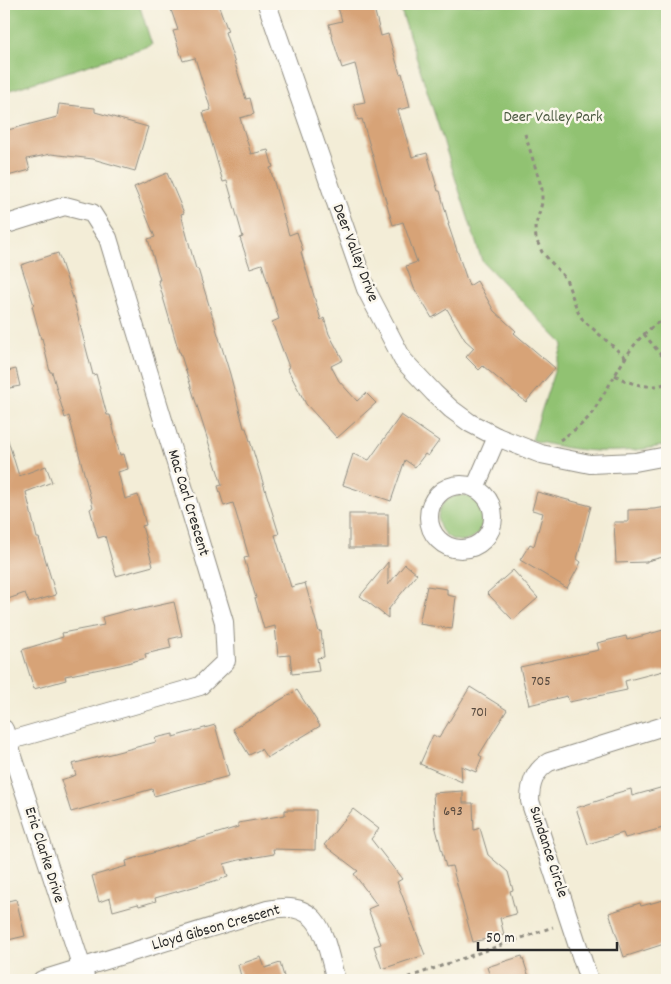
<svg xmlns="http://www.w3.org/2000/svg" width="671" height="984" viewBox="0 0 671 984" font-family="Dekko,sans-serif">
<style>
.green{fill:#91c272;stroke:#5e764e}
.building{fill:#d7a377}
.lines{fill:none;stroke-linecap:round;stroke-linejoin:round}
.minor-casing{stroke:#8f8c81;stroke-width:20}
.path{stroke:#8f8c81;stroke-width:3;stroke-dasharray:4 4;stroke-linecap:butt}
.minor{stroke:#fff;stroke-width:18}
.labels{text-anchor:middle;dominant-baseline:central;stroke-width:5;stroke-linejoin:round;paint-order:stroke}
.number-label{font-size:14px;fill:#56493e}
.park-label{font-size:16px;fill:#4a5840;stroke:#fbf7ec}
.street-label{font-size:16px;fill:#2b2b2b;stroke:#fbf7ec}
</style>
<rect width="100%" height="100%" fill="#fbf7ec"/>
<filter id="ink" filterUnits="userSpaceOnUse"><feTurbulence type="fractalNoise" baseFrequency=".02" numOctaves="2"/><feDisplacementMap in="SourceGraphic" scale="10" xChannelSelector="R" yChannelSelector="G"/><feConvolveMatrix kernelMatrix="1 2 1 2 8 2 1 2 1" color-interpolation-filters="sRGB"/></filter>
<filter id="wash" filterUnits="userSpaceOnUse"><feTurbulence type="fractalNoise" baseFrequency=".0096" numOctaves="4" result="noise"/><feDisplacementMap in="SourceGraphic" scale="20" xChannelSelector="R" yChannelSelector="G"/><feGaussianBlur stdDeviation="1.12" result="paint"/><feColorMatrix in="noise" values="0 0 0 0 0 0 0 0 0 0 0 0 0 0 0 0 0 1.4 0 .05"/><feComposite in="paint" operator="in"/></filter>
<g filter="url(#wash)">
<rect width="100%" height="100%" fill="#f3edd7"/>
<g class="green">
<polygon points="4,4 139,4 152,45 4,92"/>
<path d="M399,4H667V445C619,455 579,453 532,440L563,344L482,261Z"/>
<circle cx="461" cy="518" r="23"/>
</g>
<g id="blocks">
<g class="building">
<polygon points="169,4 218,4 228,31 225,32 246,99 250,98 254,114 240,118 251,154 268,150 273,167 270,168 289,235 297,232 303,251 301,252 321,320 324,318 329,334 343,360 331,366 339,381 357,401 366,393 376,403 337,438 306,404 287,368 289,367 272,322 279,319 262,264 250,268 240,238 243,237 227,181 223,182 203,112 211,110 195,58 183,61 173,31 178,30"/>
<polygon points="337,4 373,4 381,36 388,34 400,74 402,73 410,107 398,110 412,157 427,153 438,191 440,191 449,224 448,224 469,286 477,281 494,311 516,331 514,333 555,368 526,402 483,366 479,370 466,357 474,348 465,340 447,309 432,318 414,288 406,266 417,262 403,222 393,225 362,119 358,120 354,104 365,102 355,64 342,68 333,40 329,24 342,21"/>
<polygon points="59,104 95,108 95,112 148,127 135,171 93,159 51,154 27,159 30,170 4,177 4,131 57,117"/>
<polygon points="167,173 184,213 181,214 196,269 198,269 230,374 244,428 246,428 279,534 275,535 291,587 305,583 319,632 321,631 324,657 317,658 319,671 292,674 290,655 278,656 275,626 264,629 255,598 256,598 244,558 249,557 233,503 224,506 218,486 222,485 180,352 179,352 158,280 160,280 148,239 155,237 134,187"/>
<polygon points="58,253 73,298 93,375 96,374 107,415 110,415 120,455 124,454 128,469 118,472 125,499 138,495 146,525 142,526 153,566 116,576 105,536 98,538 90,509 93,507 69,416 65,418 52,372 50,372 42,338 41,339 32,306 34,305 21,265"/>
<polygon points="16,369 20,386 4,389 4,372"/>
<polygon points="401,415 439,441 428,456 425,454 415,467 405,460 391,501 343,485 353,454 369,460"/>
<polygon points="4,437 7,437 19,476 46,466 52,482 26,492 37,538 39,538 56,595 29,603 25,593 8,599 4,587"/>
<polygon points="537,492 591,506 577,559 581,562 567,588 520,560 530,544 534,546 543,513 532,510"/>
<polygon points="667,507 667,556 647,561 647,562 616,563 614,522 628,522 628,510 654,509"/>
<rect x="349" y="514" width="39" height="34"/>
<polygon points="388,562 388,585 405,564 417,574 388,610 388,618 360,596"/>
<polygon points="513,570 538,598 513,620 487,593"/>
<polygon points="427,586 447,589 447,595 456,597 452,629 419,624"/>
<polygon points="174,602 182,636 169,639 171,648 145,654 146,658 120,665 65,676 66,680 34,689 22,650 63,637 62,633 104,625 102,617 132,609 133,611"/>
<polygon points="667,629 667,670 625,681 627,690 569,702 567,696 529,705 520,667 599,650 597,643 626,636 627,640"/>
<polygon points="470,687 507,710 479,755 482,757 476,772 461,766 462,782 420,764 433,735 439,738"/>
<polygon points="297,690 320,726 267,758 261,749 249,755 233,729"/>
<polygon points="215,725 229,776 154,796 152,789 71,812 61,780 76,775 72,764 156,742 155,738 173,734 173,737"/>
<polygon points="667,786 667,827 625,838 623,833 588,844 576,808 613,796 613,794 631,789 632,796"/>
<polygon points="463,791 463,803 473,803 474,830 480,828 488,855 508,872 513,890 510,891 516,914 500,918 504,935 473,942 452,866 446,867 435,825 433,793"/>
<polygon points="353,809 379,829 371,839 402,879 397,882 425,955 382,969 374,946 381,944 368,909 377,905 354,874 358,871 324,845"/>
<polygon points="285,810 316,810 315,850 273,849 274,854 239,860 224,864 228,877 155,898 156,901 139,906 138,904 113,911 110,898 99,902 92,876 127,866 126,861 238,827 238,823 285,815"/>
<polygon points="16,899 25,936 4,941 4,902"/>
<polygon points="667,899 667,943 624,957 609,913 640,903 641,906"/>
<polygon points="522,956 530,980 491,980 487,967"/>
<polygon points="261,957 265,968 280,963 285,980 238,980 237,978 241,976 238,965"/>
</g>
</g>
</g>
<g filter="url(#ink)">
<use href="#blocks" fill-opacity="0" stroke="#8f8c81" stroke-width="1"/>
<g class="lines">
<defs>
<g id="minor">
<polyline points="267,4 366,289 403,360 434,393 451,409 470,423 497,437 541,454 590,464 635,462 667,456"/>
<polyline points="4,225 65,206 92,213 108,238 224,622 226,661 200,686 4,742"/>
<circle cx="461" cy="517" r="32"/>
<polyline points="475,488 497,437"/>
<polyline points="4,729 86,980"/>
<path d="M42,980L267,910C323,897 324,939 336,980"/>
<path d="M589,980L530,801C530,784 534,771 549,762L667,725"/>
</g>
</defs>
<use href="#minor" class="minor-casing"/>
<g class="path">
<polyline points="525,134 542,189 542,203 535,228 536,239 542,252 566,279 578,312 583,320 625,357"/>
<polyline points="644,334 667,362"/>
<path d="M615,375C629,384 651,390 667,383"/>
<path d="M560,440C568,434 580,427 587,419C592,414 596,406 600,400C621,368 631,337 667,317"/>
<polyline points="401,980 553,927"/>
</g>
<use href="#minor" class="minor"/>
</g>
</g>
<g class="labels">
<g class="number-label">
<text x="541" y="682">705</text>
<text x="479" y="713">701</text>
<text x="453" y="812">693</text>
</g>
<g class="park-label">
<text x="553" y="117">Deer Valley Park</text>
</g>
<g class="street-label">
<text transform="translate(355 253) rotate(69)">Deer Valley Drive</text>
<text transform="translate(188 503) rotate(73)">Mac Carl Crescent</text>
<text transform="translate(548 852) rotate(72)">Sundance Circle</text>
<text transform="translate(44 855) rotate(72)">Eric Clarke Drive</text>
<text transform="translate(216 928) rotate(-16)">Lloyd Gibson Crescent</text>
</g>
</g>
<rect width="671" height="984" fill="none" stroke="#fbf7ec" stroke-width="20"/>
<path d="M478 942v8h139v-8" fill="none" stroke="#2b2b2b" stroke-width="2.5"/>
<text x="486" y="942" font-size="15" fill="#2b2b2b" stroke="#fbf7ec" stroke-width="4" paint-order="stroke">50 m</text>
</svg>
